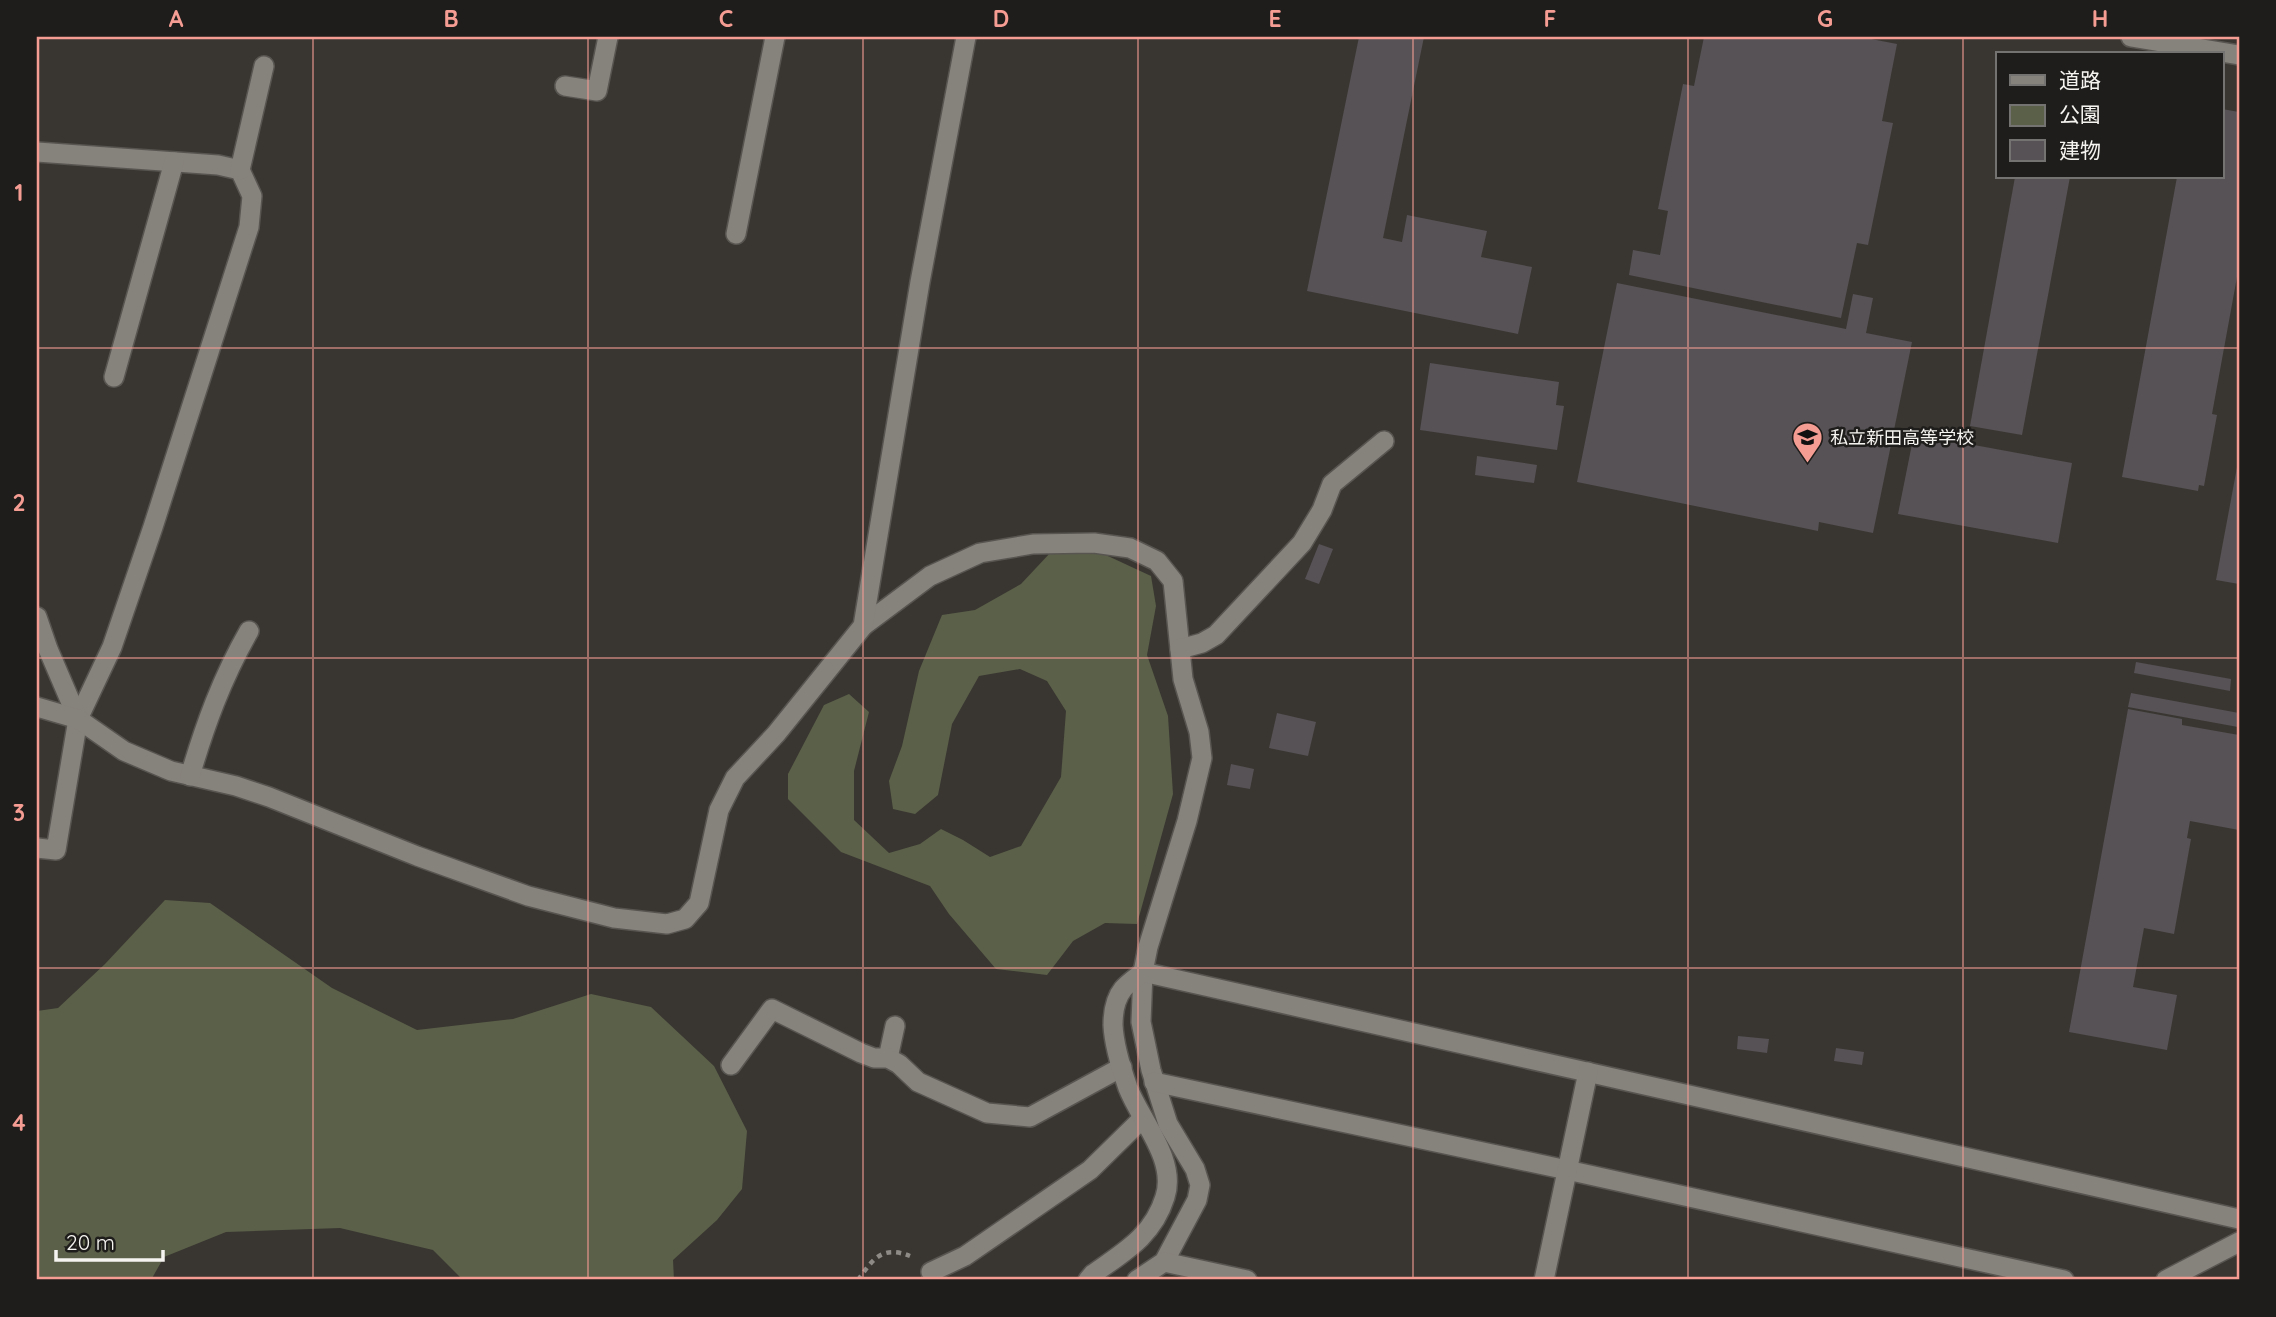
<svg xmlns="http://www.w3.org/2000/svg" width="2276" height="1317" viewBox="0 0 2276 1317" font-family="Quicksand,'Noto Sans JP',sans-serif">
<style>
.green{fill:#5b6049}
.building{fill:#565256}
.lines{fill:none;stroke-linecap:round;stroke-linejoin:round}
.minor-casing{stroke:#585551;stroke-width:22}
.path{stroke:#8e8b87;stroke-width:4.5;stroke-dasharray:5 5;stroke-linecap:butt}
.minor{stroke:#86827c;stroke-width:19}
.grid{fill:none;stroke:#f59c93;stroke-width:2;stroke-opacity:0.55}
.labels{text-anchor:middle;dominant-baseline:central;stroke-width:5;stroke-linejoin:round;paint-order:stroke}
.poi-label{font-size:18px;fill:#f6f4f1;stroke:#1f1d1b;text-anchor:start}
.neatline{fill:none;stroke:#f59c93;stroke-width:2.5}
.grid-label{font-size:23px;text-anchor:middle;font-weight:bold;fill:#f59c93}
</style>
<rect width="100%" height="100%" fill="#393631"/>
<g class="green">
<polygon points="1095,550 1151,576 1156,606 1147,655 1168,716 1173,794 1137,924 1105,923 1073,941 1047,975 996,969 949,914 930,886 841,852 788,799 788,774 824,705 849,694 869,712 854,771 854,820 889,853 920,844 941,829 963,840 990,857 1021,846 1061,777 1066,711 1047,681 1020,669 979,676 952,724 938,795 915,814 893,809 889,781 902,746 919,671 942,615 975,610 1021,584 1051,552"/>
<polygon points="165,900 210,903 332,988 417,1030 513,1019 591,994 651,1007 714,1066 747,1131 742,1189 717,1220 673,1260 674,1280 463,1280 433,1250 340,1228 226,1232 164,1257 151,1280 37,1280 37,1011 58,1008 105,964"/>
</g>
<g class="building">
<polygon points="1359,37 1424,37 1383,238 1402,242 1407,215 1487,231 1481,257 1532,267 1518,334 1307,291"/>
<polygon points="1704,37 1861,37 1897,44 1882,121 1893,123 1868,245 1857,243 1841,318 1629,275 1633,250 1660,255 1668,211 1658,209 1683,84 1694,86"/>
<polygon points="2222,109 2239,112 2239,266 2212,414 2217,415 2204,486 2199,485 2198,491 2122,477 2177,177 2222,177"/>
<polygon points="2015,177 2070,177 2022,435 1970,426"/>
<polygon points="1617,283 1846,329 1853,294 1873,298 1866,333 1912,342 1873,533 1819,522 1818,531 1577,482"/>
<polygon points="1430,363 1559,382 1556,405 1564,406 1557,450 1420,430"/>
<polygon points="1914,434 2072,463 2058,543 1898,514"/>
<polygon points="1477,456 1537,465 1534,483 1475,475"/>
<polygon points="2238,462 2239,462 2239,584 2216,580"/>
<polygon points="1319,544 1333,549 1319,584 1305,579"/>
<polygon points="2136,662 2231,679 2230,691 2134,673"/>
<polygon points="2131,693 2239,713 2238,727 2128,707"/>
<polygon points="2128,709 2182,719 2182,725 2239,735 2239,830 2190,821 2187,838 2191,839 2174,934 2144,928 2133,987 2177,995 2167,1050 2069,1032"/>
<polygon points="1277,713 1316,722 1308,756 1269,748"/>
<polygon points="1231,764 1254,769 1250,789 1227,785"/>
<polygon points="1738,1036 1769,1039 1767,1053 1737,1049"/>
<polygon points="1836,1048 1864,1052 1862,1065 1834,1061"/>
</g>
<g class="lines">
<defs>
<g id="minor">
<polyline points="2131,37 2239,55"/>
<polyline points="565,86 597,91 608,37"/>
<polyline points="37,152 218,165 240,170 252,196 249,227 153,527 112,647 78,719 56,850 37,848"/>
<polyline points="240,170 264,66"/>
<polyline points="736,234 775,37"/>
<polyline points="114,377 174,162"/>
<polyline points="37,617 48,649 78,719"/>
<polyline points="863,626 930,576 980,553 1033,544 1094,543 1130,548 1157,561 1173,581 1183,679 1199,732 1202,758 1187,821 1148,947 1143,972 1141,1022 1151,1070 1168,1124 1195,1169 1200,1185 1197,1200 1164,1262 1137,1280"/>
<polyline points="1180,649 1202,643 1216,635 1302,543 1322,510 1332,484 1384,441"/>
<polyline points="37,707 78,719 124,751 171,771 236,786 269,797 417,856 528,896 614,918 667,924 685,919 699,903 719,810 735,778 776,734 863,626 920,282 966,37"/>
<path d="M190,776C205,725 222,678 249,631"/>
<polyline points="888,1058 895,1026"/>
<polyline points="731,1065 772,1009 861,1053 874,1058 888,1058 899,1064 918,1082 987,1113 1030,1117 1122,1067"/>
<polyline points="1154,1082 1567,1170 2064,1280"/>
<polyline points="1164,1262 1247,1280"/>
<polyline points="931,1272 965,1256 1090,1170 1143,1118"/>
<path d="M1088,1280L1093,1274C1124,1252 1153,1236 1165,1197C1177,1160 1141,1121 1128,1088C1121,1068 1114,1046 1113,1025C1113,1013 1115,999 1123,989C1128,983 1137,977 1143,972L2239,1219"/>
<polyline points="1544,1280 1588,1072"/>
<polyline points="2166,1280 2239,1242"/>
</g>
</defs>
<use href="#minor" class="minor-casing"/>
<path class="path" d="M858,1280C873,1259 882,1245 910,1256"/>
<use href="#minor" class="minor"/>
</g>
<path class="grid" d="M313,37V1280M588,37V1280M863,37V1280M1138,37V1280M1413,37V1280M1688,37V1280M1963,37V1280M37,348H2239M37,658H2239M37,968H2239"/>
<defs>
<symbol id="school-pin" viewBox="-11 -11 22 30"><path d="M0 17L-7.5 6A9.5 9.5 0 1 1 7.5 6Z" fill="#f59c93" stroke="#1f1d1b"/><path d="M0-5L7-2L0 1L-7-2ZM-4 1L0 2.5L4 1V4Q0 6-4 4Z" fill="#111"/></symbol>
</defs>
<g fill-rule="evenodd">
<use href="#school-pin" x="1790" y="420" width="35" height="47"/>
</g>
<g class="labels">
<g class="poi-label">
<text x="1830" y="437">私立新田高等学校</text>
</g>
</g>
<rect width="2276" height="1317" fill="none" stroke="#1f1d1b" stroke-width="77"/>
<rect x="1996" y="52" width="228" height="126" fill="#1f1d1b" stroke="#757371" stroke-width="2"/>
<rect x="2010" y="75" width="35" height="10" fill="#86827c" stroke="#757371" stroke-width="2"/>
<text x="2059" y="88" font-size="21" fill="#f6f4f1">道路</text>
<rect x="2010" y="105" width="35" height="21" fill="#5b6049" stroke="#757371" stroke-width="2"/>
<text x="2059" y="122" font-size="21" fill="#f6f4f1">公園</text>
<rect x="2010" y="140" width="35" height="21" fill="#565256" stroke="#757371" stroke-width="2"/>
<text x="2059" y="158" font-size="21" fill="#f6f4f1">建物</text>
<path d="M56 1250v10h107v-10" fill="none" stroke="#f6f4f1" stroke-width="3.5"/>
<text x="66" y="1250" font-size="21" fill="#f6f4f1" stroke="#1f1d1b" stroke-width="5" paint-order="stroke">20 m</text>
<rect x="38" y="38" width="2200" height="1240" class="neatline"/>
<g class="grid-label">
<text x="176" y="27">A</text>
<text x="451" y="27">B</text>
<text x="726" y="27">C</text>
<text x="1001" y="27">D</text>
<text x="1275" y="27">E</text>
<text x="1550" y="27">F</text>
<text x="1825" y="27">G</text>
<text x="2100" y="27">H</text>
<text x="19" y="201">1</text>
<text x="19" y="511">2</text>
<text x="19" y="821">3</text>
<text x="19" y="1131">4</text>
</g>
</svg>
